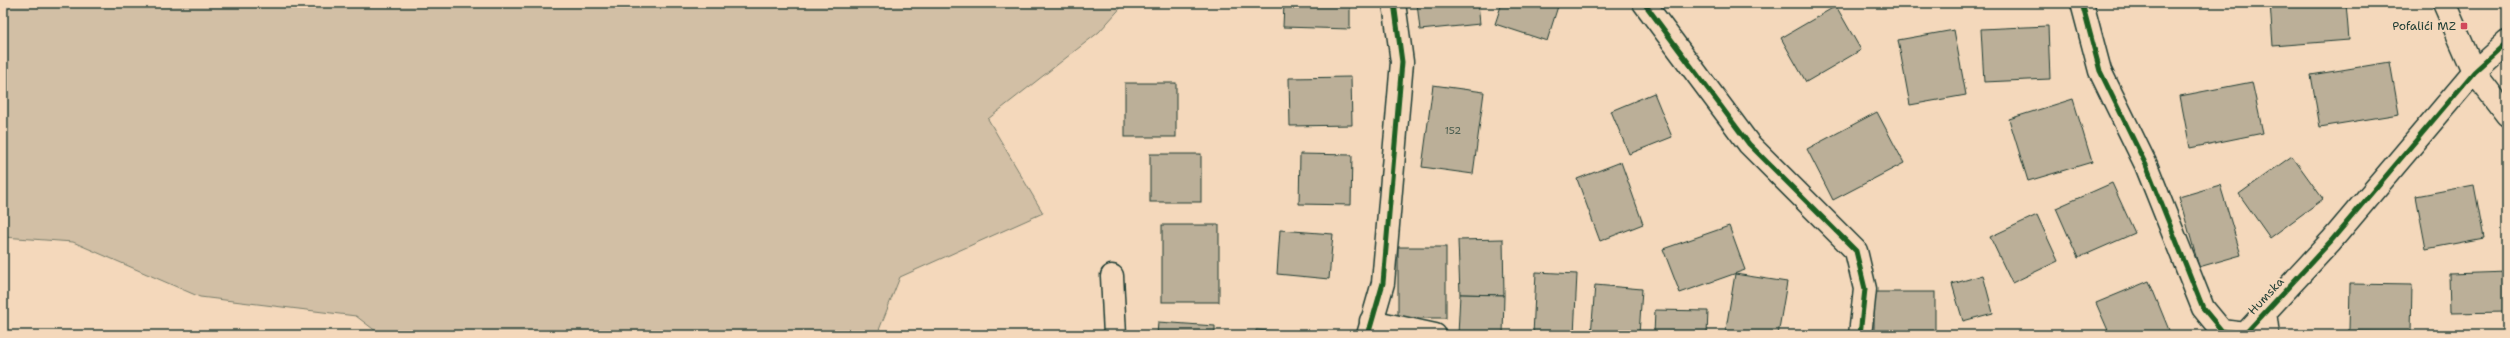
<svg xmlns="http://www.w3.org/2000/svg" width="2510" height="338" viewBox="0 0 2510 338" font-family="'Shantell Sans',sans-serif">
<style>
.green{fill:#d2bfa5;stroke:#787e6c}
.building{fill:#bbaf98;stroke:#1f3d34}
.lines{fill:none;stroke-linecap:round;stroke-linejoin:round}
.minor-casing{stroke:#1f3d34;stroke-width:25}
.minor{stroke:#f4d8bb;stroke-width:22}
.cycleway-casing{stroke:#f4d8bb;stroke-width:8}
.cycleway{stroke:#1b5e20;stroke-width:5}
.poi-dot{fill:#d1495b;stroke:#f4d8bb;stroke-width:1.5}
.labels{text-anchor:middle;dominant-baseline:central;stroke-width:4;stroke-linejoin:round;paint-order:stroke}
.number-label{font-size:10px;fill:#465a4d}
.poi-label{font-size:12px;fill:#1f3d34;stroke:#f4d8bb;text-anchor:end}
.street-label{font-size:12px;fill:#1f3d34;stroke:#f4d8bb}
</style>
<rect width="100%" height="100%" fill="#f4d8bb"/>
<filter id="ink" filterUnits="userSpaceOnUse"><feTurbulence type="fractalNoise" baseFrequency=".025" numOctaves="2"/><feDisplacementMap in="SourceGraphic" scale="8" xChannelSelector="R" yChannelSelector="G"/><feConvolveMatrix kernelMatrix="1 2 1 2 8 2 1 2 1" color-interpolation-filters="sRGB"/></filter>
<g filter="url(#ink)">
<polygon class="green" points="3,3 1125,3 1099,32 988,119 1043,213 900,277 877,335 381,335 356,316 200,297 73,242 3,237"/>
<g class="building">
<polygon points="1284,3 1350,3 1350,29 1283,27"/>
<polygon points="1417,3 1478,3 1480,24 1420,30"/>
<polygon points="1502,3 1559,3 1547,41 1495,24"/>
<polygon points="2270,3 2346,3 2349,40 2273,46"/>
<polygon points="1836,6 1861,50 1806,82 1781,38"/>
<polygon points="2048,26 2050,79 1984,82 1981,29"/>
<polygon points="1954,30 1966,95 1910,105 1898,40"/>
<polygon points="2390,62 2399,114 2320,127 2311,75"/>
<polygon points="1351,77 1352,125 1290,126 1289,78"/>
<polygon points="2252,82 2263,133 2190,148 2180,96"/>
<rect x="1125" y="83" width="51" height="54"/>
<polygon points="1433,85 1484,92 1473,174 1422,167"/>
<polygon points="1654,93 1672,137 1629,154 1611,111"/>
<polygon points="2073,99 2092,162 2028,181 2009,119"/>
<polygon points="1877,112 1904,163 1833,200 1807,149"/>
<rect x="1150" y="154" width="51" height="48"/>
<polygon points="1300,154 1352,155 1351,205 1299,204"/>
<polygon points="2292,156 2323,199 2270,238 2239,194"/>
<polygon points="1621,162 1643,224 1600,241 1577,179"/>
<polygon points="2112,183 2135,233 2078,258 2056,208"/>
<polygon points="2220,185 2241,255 2199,267 2179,197"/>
<polygon points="2474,185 2484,238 2426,249 2416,196"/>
<polygon points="2037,215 2058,261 2012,283 1990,237"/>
<rect x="1162" y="225" width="57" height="77"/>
<polygon points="1729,226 1745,270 1680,293 1663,249"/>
<polygon points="1280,230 1333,234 1329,279 1277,274"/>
<polygon points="1503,239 1504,295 1460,294 1458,240"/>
<rect x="1398" y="247" width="48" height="71"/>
<polygon points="1536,272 1577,274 1574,335 1533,335"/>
<polygon points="2507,272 2507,312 2450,313 2449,274"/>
<polygon points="1735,274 1787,282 1778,335 1725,335"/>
<polygon points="1983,275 1993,313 1963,321 1952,284"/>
<polygon points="2149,281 2171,335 2110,335 2096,303"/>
<polygon points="2350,284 2412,285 2411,332 2349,331"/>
<polygon points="1595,285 1642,289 1639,335 1591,335"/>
<rect x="1874" y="292" width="61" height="42"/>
<polygon points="1460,294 1504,295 1503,335 1458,335"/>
<polygon points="1655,310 1708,311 1707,335 1654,335"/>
<polygon points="1158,322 1215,326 1215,335 1157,335"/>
<polygon points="1256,330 1310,334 1310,335 1256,335"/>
</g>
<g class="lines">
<defs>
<g id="minor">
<polyline points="1644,3 1749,144 1856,251 1865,289 1860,335"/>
<polyline points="2082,3 2100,71 2146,165 2203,308 2222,331 2245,334 2331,241 2474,72 2507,42"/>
<polyline points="2444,3 2474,72 2507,115"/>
<polyline points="1112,276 1115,335"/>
<polyline points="2265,312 2268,335"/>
<polyline points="1371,321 1435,335"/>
<polyline points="1368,335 1383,283 1402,62 1394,3"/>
</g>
</defs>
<use href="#minor" class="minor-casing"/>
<use href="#minor" class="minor"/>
<defs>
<g id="cycleway">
<polyline points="1644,3 1749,144 1856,251 1865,289 1860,335"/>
<polyline points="2082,3 2100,71 2146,165 2203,308 2222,331 2245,334 2331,241 2474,72 2507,42"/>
<polyline points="1368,335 1383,283 1402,62 1394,3"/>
</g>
</defs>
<use href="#cycleway" class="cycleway-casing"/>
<use href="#cycleway" class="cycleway"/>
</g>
</g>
<rect class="poi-dot" x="2460" y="22" width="8" height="8" rx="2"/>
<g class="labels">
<g class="number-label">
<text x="1453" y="130">152</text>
</g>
<g class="poi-label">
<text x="2456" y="26">Pofalići MZ</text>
</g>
<g class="street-label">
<text transform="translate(2266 296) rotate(-47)">Humska</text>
</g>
</g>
<rect width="2510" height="338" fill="none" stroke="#f4d8bb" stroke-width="16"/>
<rect x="8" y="8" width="2494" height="322" fill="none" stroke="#1f3d34" stroke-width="1.5" filter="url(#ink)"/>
</svg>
